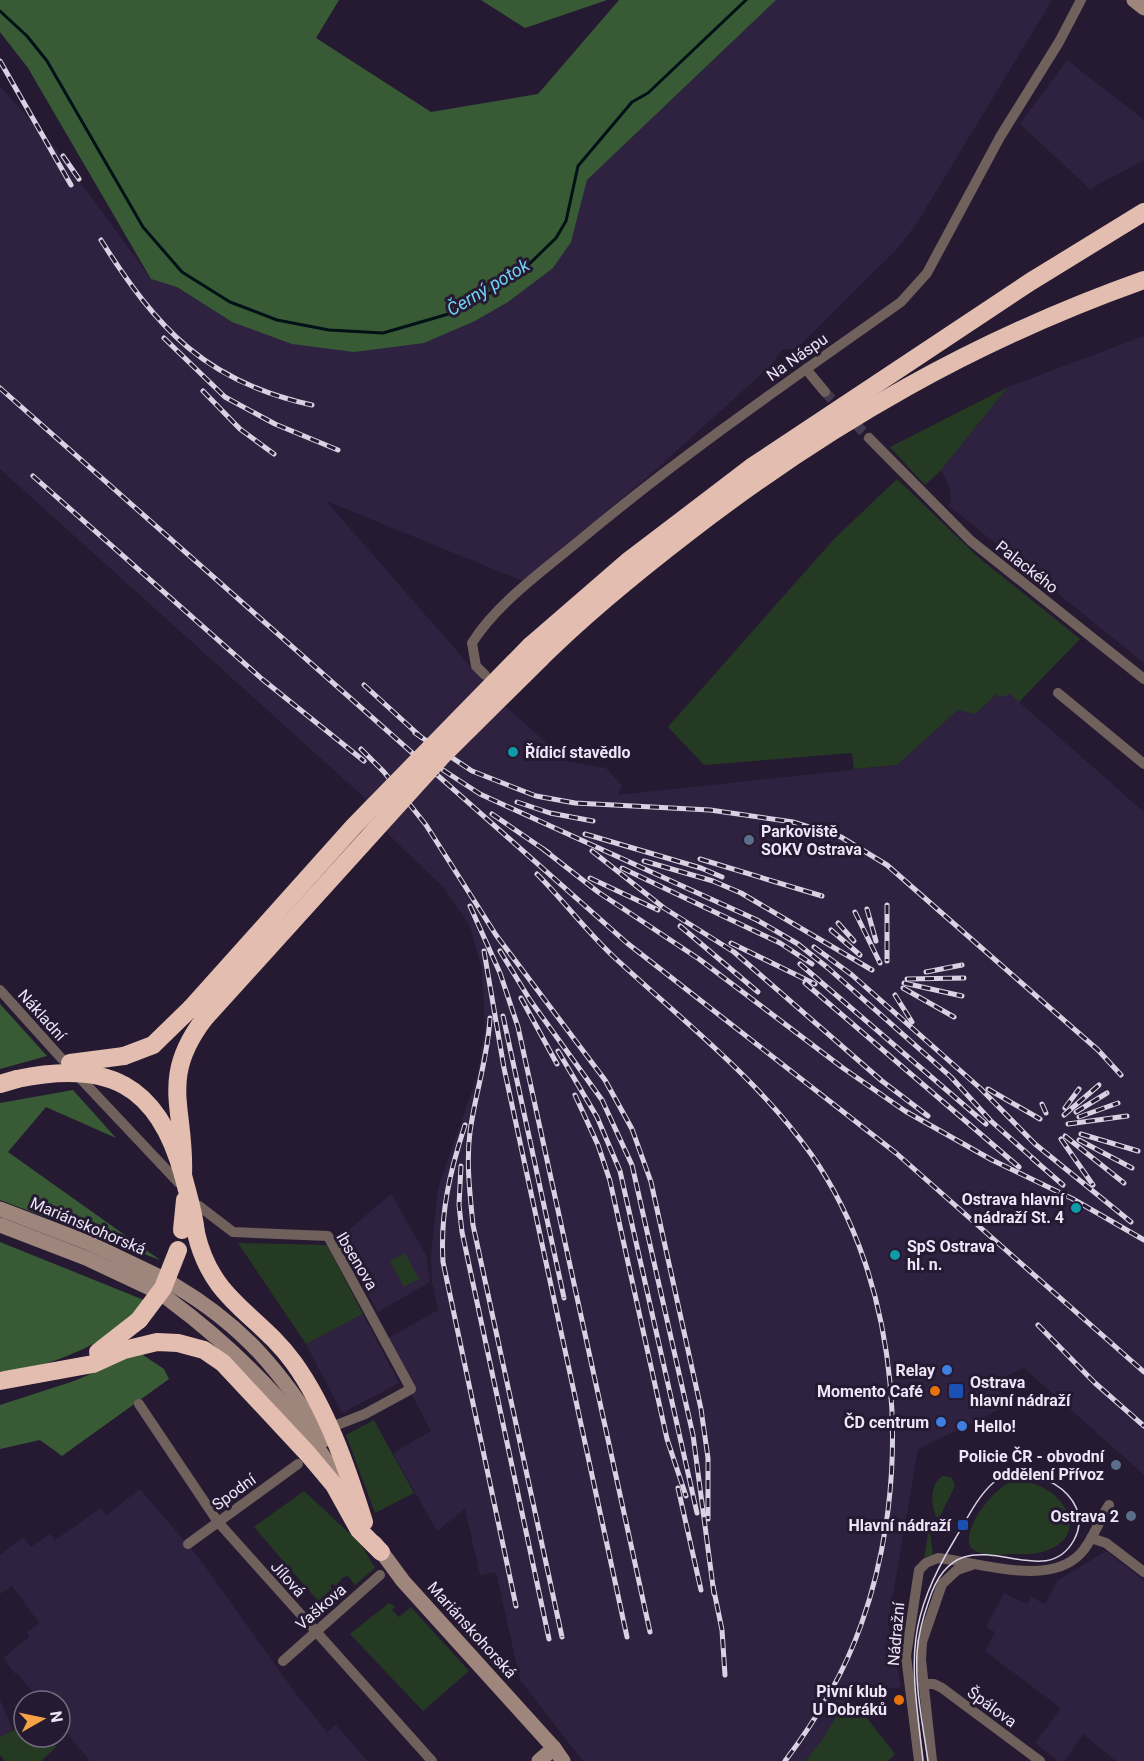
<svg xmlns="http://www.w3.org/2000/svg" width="1144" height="1761" viewBox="0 0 1144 1761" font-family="Roboto,sans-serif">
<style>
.built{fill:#2f2240}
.green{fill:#253a23}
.forest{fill:#385b35}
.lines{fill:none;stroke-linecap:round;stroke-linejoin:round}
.stream{stroke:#011117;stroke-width:3}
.street-tunnel{stroke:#433950;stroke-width:10;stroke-dasharray:10 5;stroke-linecap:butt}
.street{stroke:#70615c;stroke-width:10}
.secondary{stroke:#9e867d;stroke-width:15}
.highway{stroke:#e3bdaf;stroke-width:18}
.tram{stroke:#d8d2e3;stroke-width:1.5}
.rail-casing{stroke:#d8d2e3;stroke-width:5}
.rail{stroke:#251a32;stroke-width:3;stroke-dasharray:9;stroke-linecap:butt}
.highway-bridge{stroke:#e3bdaf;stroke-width:18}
.culture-dot{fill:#0f9aa8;stroke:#251a32;stroke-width:2}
.service-dot{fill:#5c6f8a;stroke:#251a32;stroke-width:2}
.shop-dot{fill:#3f7fe0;stroke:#251a32;stroke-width:2}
.food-dot{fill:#e8710a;stroke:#251a32;stroke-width:2}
.transit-dot{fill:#1a4fb4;stroke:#251a32;stroke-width:2}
.labels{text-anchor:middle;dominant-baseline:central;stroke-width:6;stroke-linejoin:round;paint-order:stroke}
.street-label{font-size:16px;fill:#ece6f7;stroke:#251a32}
.poi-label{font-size:16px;font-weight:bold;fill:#ece6f7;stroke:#251a32;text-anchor:end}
.water-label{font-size:18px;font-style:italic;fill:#70d3f3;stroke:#251a32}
</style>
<rect width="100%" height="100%" fill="#251a32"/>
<g class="built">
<polygon points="776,0 1052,0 917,223 898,248 796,349 783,349 768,368 651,474 523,581 326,501 504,705 567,761 606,768 622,786 618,795 897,765 958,710 975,714 997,694 1010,694 1144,812 1144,1475 1024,1368 990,1383 1009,1400 1001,1405 1002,1408 918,1449 888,1623 901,1687 865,1691 847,1698 822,1740 805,1761 583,1761 520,1680 496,1572 480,1575 465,1509 437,1531 393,1453 431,1431 383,1341 438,1310 432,1282 431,1256 438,1188 477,1077 485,1029 482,971 470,926 444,888 389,835 366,799 0,469 0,86 57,150 151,279 177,287 232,322 424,343 475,321 508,302 553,268 571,241 587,180"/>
<polygon points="1067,60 1144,120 1144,160 1090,189 1020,124"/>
<polygon points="1144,336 1144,663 948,505 951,502 950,489 941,470 1008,387"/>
<polygon points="391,1194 426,1255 430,1282 378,1312 338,1239"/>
<polygon points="363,1314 399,1383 342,1413 306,1344"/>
<polygon points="140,1489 199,1558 296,1694 327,1732 336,1725 367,1761 90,1761 60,1725 60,1701 40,1701 17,1673 15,1674 3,1658 29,1637 27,1632 39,1623 12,1586 0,1594 0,1555 23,1537 31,1547 50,1534 55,1540 101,1508 106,1515"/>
<polygon points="1106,1551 1144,1581 1144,1761 1116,1761 1083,1734 1065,1761 1058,1761 1035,1743 1061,1708 985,1651 995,1632 986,1627 1004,1593 1027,1604 1031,1597 1045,1604 1058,1580"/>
<polygon points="0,1700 13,1730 0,1737"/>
</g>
<g class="green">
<polygon points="1008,387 941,470 925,485 890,447"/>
<polygon points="897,479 978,557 1080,639 1019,702 1010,694 1001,697 997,694 975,714 958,710 897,765 854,769 852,753 704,765 668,727 834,539"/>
<polygon points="238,1243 327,1245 363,1314 306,1344"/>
<polygon points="405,1253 419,1279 404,1287 390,1261"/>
<polygon points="374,1420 414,1493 375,1513 346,1435"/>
<path d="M943,1476L951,1477L955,1486L938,1520C931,1508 928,1485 943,1476Z"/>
<path d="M1011,1482C1058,1476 1095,1533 1048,1550C1036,1555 1023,1554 1011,1554C998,1555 982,1557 971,1548C960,1530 994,1488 1011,1482Z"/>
<polygon points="304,1491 360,1543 375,1568 355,1585 348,1576 342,1578 336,1586 333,1584 330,1586 332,1589 318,1601 254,1527"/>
<polygon points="930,1532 933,1555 924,1560 928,1533"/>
<polygon points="389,1603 395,1606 392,1610 399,1617 411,1607 469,1671 423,1711 350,1634"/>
<polygon points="847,1698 859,1708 895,1754 888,1761 805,1761 822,1740"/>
<polygon points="24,1725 24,1737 48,1737 56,1747 41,1761 5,1761 0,1755 0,1737"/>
</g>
<g class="forest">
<polygon points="0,0 339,0 316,38 431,112 538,94 619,0 776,0 587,180 571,242 553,268 508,302 475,321 424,343 354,352 292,344 232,322 177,287 151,279 28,68 0,32"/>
<polygon points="481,0 607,0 525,28"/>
<polygon points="0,1004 47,1056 0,1069"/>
<polygon points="73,1090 116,1138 46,1107 8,1152 160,1260 0,1200 0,1103"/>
<path d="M0,1242L144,1300C138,1308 131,1318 123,1325C96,1347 35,1373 0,1371Z"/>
<polygon points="140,1353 164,1369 169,1379 62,1456 40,1440 0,1449 0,1405 74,1381"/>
</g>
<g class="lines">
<polyline class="stream" points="0,11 27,36 47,61 143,227 182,272 230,302 277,320 329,330 383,333 452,313 494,291 522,271 556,238 566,221 578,166 632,102 648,93 746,0"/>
<polyline class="street-tunnel" points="825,392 869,438"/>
<g class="street">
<polyline points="806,369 825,392"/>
<polyline points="869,438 971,541 1144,679"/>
<path d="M485,675L476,666L472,643C496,604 545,569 580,540C683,454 792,379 901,302L927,273L1000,137L1059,42L1081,0"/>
<polyline points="1058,693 1144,764"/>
<polyline points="0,990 62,1059"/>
<polyline points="80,1078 178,1182"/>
<polyline points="199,1206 233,1232 328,1236 411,1389 365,1414 329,1428"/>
<polyline points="139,1404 218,1522 432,1761"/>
<polyline points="1091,1538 1106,1543 1144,1572"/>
<polyline points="188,1544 298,1464"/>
<polyline points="283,1661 380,1575"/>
<polyline points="923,1684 934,1684 942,1688 1040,1761"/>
<path d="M919,1761L906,1656L919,1570L926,1563L938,1558C979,1562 1049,1588 1081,1553C1093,1540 1099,1520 1109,1505"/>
<polyline points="932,1761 921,1660 922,1642 942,1584 957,1570 972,1565"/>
</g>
<g class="secondary">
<polyline points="1134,0 1144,8"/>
<polyline points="0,1209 89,1243 162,1278"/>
<polyline points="0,1225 86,1258 154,1290"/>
<path d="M174,1285C244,1326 282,1373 324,1440"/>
<path d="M167,1298C237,1350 298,1410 342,1486"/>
<polyline points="375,1543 403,1581 554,1748 563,1761"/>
<polyline points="539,1761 554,1748"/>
</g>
<g class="highway">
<polyline points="530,646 627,562 753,466 1030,282 1144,212"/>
<path d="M541,658C587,612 638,571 690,531C832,422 975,340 1144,280"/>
<polyline points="124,1056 153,1045 191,1008"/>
<polyline points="0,1084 17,1079"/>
<path d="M183,1175C186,1109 158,1080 204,1019"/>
<path d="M196,1233C212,1302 257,1312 294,1363C327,1409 347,1468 364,1522"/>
<polyline points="98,1352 139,1320"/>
<polyline points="0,1381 93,1364 124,1350 157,1342 178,1343 204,1350 223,1363 308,1454 334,1485 359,1530 381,1552"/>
</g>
<path class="tram" d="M923,1761C912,1664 902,1627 955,1539C966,1521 977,1497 993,1483C1024,1456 1099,1494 1074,1540C1041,1600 960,1504 929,1600C923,1617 918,1635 917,1653C915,1688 923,1726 928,1761"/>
<defs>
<g id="rail">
<polyline points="0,61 71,185"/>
<polyline points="63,156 79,179"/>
<path d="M101,240C157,329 206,382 312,405"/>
<polyline points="164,338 225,397 275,424 338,450"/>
<polyline points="0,388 627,943 896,1153 1144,1372"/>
<polyline points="203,391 240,429 274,454"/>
<polyline points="33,476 262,679 364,761"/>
<polyline points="364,685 421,737"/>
<polyline points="415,733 472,771 536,796 575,803 710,810 793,822 841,837 887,865 1098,1050 1121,1075"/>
<polyline points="361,749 384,772 426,825 496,935 605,1080 632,1129 651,1182 701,1409 708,1458 708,1519"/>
<polyline points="443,770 480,794 757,920 798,944 828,968 951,1077 991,1121 1037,1162"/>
<polyline points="517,802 550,813 593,821"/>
<polyline points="492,814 549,853"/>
<polyline points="585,834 701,868 722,877"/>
<polyline points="543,849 598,892 699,959 843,1068 905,1111 992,1160 1073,1199 1144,1240"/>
<polyline points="592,851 664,908 734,952 882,1081 928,1116"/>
<polyline points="700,859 822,896"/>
<polyline points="644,861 713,881 741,893 872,970"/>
<polyline points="622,868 780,943 812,964"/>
<path d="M537,874C564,901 587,932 615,958C683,1021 757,1078 811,1154C902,1284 914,1477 861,1625C844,1673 816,1720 785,1761"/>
<polyline points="590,878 658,910"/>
<polyline points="887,905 887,961"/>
<polyline points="470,906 500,973 518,1027 650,1632"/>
<polyline points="867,909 876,941"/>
<polyline points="855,912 880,963"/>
<polyline points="838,923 854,941"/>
<polyline points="680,926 758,992"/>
<polyline points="831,930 860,955"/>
<polyline points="731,943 815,984"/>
<polyline points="814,947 852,975 980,1088 1035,1144 1131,1222"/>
<polyline points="484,951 504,1068 627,1637"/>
<polyline points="500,951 530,1000 602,1100 632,1165 693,1435 714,1594"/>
<polyline points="800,964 986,1124"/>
<polyline points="926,972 962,965"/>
<polyline points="907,979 964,978"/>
<polyline points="805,983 1019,1167"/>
<polyline points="904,983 962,996"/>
<polyline points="903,988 954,1017"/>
<polyline points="895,995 912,1022"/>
<polyline points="521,998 557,1064"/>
<polyline points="503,1016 564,1298"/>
<path d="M490,1018C488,1057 475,1094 470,1132C466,1163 470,1194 473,1225L562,1637"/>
<polyline points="558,1051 597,1117 620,1171 697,1513"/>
<polyline points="988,1089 1040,1119"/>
<polyline points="575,1095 598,1145 610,1181 667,1439 686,1496"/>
<polyline points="1042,1104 1046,1113"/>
<polyline points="1065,1108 1079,1089"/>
<polyline points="1076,1112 1107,1093"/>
<polyline points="1064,1115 1099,1085"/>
<polyline points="1079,1117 1118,1103"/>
<polyline points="1068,1124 1127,1116"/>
<path d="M465,1125C450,1171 440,1213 443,1262L516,1606"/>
<polyline points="1081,1134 1138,1151"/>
<polyline points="1065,1136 1124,1183"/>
<polyline points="1061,1139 1093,1185"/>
<polyline points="1079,1140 1132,1168"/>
<polyline points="1032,1158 1063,1185"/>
<polyline points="461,1166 459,1205 462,1232 549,1639"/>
<polyline points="1038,1325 1095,1383 1144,1426"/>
<polyline points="678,1488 701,1590"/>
<polyline points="713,1586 722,1630 725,1675"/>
</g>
</defs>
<use href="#rail" class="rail-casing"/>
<use href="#rail" class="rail"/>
<g class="highway-bridge">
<polyline points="191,1008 354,826 530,646"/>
<polyline points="204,1019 443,755 541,658"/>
<polyline points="70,1063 124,1056"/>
<path d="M17,1079C107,1060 158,1083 183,1175C188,1195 194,1212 196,1233"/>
<polyline points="182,1230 185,1200"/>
<polyline points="139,1320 163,1288 178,1250"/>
</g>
</g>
<g class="culture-dot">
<circle cx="513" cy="752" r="6"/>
<circle cx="1076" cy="1208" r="6"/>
<circle cx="895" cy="1255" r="6"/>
</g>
<g class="service-dot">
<circle cx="749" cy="840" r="6"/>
<circle cx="1116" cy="1465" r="6"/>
<circle cx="1131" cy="1516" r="6"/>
</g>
<g class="shop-dot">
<circle cx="947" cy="1370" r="6"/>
<circle cx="941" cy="1422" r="6"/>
<circle cx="962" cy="1426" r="6"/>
</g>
<g class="food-dot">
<circle cx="935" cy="1391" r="6"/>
<circle cx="899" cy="1700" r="6"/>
</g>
<g class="transit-dot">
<rect x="948" y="1383" width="16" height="16" rx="3"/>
<rect x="957" y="1519" width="12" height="12" rx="3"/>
</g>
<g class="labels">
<g class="street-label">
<text transform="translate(797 357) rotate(-35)">Na Náspu</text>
<text transform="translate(1027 567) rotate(38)">Palackého</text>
<text transform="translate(42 1015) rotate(48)">Nákladní</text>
<text transform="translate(88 1226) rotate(23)">Mariánskohorská</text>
<text transform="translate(357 1261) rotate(59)">Ibsenova</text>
<text transform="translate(234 1492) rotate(-36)">Spodní</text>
<text transform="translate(288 1579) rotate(48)">Jílová</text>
<text transform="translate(321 1607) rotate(-41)">Vaškova</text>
<text transform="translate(472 1630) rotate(48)">Mariánskohorská</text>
<text transform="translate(896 1634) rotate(-85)">Nádražní</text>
<text transform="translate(992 1707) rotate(36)">Špálova</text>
</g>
<g class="poi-label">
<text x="525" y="752" text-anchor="start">Řídicí stavědlo</text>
<text x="761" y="831" text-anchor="start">Parkoviště<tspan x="761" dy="18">SOKV Ostrava</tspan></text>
<text x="1064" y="1199">Ostrava hlavní<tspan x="1064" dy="18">nádraží St. 4</tspan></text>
<text x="907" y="1246" text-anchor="start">SpS Ostrava<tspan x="907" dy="18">hl. n.</tspan></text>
<text x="935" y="1370">Relay</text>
<text x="970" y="1382" text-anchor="start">Ostrava<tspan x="970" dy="18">hlavní nádraží</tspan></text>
<text x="923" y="1391">Momento Café</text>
<text x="929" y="1422">ČD centrum</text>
<text x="974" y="1426" text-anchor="start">Hello!</text>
<text x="1104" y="1456">Policie ČR - obvodní<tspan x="1104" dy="18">oddělení Přívoz</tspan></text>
<text x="1119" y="1516">Ostrava 2</text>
<text x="951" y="1525">Hlavní nádraží</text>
<text x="887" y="1691">Pivní klub<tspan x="887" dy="18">U Dobráků</tspan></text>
</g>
<g class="water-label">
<text transform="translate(488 287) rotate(-31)">Černý potok</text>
</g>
</g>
<g transform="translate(42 1719) rotate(81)"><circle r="28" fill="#251a32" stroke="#756c81" stroke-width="1.5"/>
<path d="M0-4.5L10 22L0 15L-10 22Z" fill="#f5a345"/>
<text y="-9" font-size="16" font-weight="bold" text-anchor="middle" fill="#ece6f7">N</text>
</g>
</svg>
